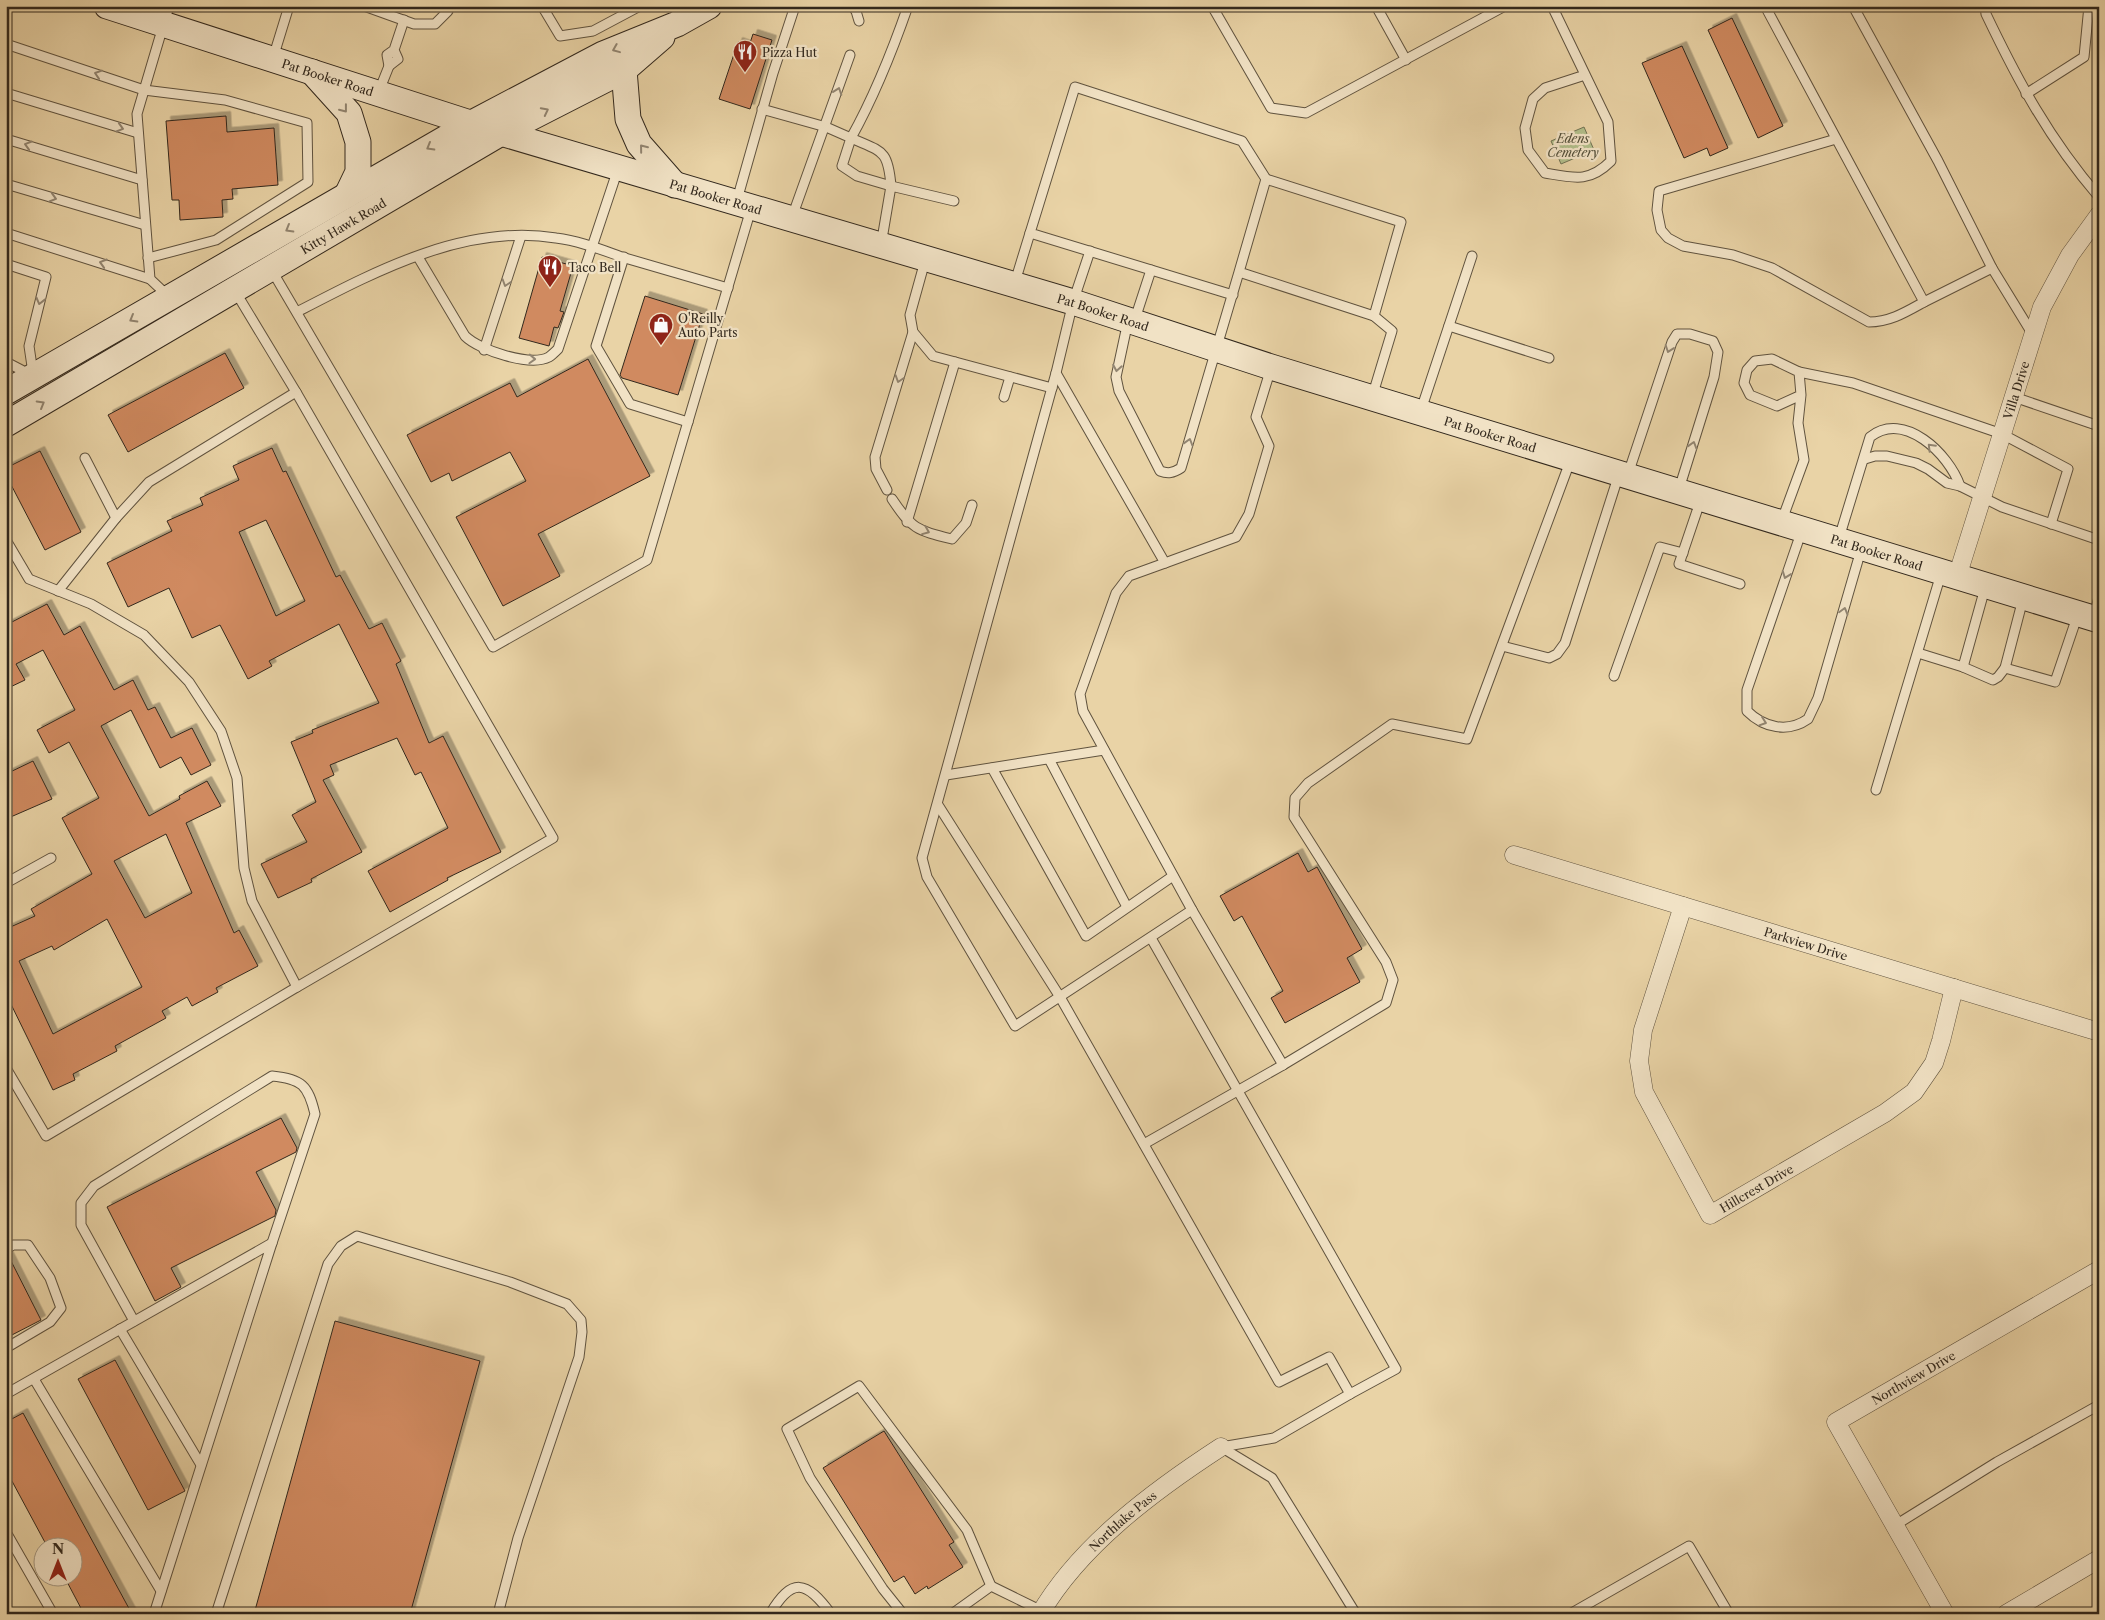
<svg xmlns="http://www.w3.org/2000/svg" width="2105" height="1620" viewBox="0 0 2105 1620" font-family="'Libre Caslon Text',serif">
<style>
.green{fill:#b1be8a;stroke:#727354}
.building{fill:#d08a60;stroke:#32281d;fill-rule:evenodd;filter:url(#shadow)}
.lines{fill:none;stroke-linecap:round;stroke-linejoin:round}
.lane-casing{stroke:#60533f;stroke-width:11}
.street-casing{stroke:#60533f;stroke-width:19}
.secondary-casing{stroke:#32281d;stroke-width:27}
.lane{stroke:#f1e2c5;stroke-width:9}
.street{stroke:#f1e2c5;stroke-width:18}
.secondary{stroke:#f1e2c5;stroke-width:25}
.oneway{stroke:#928571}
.labels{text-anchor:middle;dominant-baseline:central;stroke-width:4.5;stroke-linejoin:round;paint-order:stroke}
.poi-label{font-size:12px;fill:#32281d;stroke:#f1e2c5;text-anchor:start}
.street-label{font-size:12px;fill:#32281d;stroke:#f1e2c5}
.park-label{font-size:12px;font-style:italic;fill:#524e38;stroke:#f1e2c5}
</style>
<defs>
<filter id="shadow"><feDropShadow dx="4.5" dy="-4.5" stdDeviation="0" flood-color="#0004"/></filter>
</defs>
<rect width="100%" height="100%" fill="#e9d3a6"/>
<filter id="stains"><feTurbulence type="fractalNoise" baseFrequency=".004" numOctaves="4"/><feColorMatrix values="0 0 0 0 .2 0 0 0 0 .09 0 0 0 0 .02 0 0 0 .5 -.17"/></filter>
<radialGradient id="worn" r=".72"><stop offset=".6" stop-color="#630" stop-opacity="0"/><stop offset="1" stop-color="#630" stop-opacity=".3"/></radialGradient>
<polygon class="green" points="1584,127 1594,150 1561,164 1551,141"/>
<g class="building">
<polygon points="1732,18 1783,126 1758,138 1708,30"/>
<polygon points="753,34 772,40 750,109 719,99 738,42 749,46"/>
<polygon points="1682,46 1728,148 1710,156 1707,148 1684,158 1642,63"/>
<polygon points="226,116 227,132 274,128 278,185 232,189 233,199 222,200 223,217 180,220 179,200 172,200 166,121"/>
<polygon points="542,257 573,266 560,311 564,312 558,328 554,327 549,346 519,338"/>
<polygon points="645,296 703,314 678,395 622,378 620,375"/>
<polygon points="225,353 244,388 128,452 108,415"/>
<polygon points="588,359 650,476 538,534 560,576 503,606 456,517 526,481 510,452 452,481 449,473 431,482 407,435 510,383 517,397"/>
<path d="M272,448L283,472L286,471L336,577L340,575L369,629L382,623L401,661L396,664L429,743L443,736L501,852L447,878L448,880L390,912L368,871L448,828L421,772L415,775L397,738L330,765L334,775L323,780L362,852L311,879L312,882L278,898L261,864L307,842L292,815L316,802L291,742L313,733L312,730L379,703L339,624L269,661L272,666L248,679L220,625L192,638L169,588L128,607L107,563L172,531L167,521L203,505L200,498L239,480L233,466ZM266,520L305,601L276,616L239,532Z"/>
<polygon points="40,451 81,532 45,550 6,475 6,468"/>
<path d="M47,604L64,635L80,626L114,690L133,680L148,710L155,707L171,738L192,728L211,765L191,775L181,757L160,768L131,710L101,726L149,816L180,799L179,796L207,781L221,806L186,823L234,933L239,930L258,966L216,988L218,992L192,1006L187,997L162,1011L166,1018L115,1046L117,1051L73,1074L75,1080L53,1090L6,994V929L35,916L31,909L92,874L62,818L99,798L69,742L49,753L37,730L75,710L43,650L16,664L25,680L6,689V625ZM166,834L192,893L145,918L114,861ZM107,919L142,987L53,1034L19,961L52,946L54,950Z"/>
<polygon points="33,761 52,799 6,819 6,774"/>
<polygon points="1298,853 1308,872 1317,867 1362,949 1347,958 1360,982 1285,1023 1271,998 1283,991 1242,916 1234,921 1220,896"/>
<polygon points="281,1118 297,1148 296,1152 256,1172 276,1210 275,1216 171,1268 181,1287 155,1301 107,1207"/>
<polygon points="6,1255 8,1255 41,1320 6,1338"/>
<polygon points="335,1321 480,1361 410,1614 254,1614"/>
<polygon points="115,1360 185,1491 148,1510 78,1379"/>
<polygon points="23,1413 132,1614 84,1614 65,1578 72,1578 72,1548 48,1548 6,1470 6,1422"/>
<polygon points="884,1431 954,1542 949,1545 963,1567 928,1589 927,1586 915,1594 904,1576 894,1582 823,1468"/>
</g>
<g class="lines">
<defs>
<g id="lane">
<polyline points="364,6 414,24 435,24 448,11 447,6"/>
<polyline points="542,6 560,36 593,31 640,6"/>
<polyline points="852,6 856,11 859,21"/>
<polyline points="1212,6 1271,108 1306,113 1505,6"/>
<polyline points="1376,6 1406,60"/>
<path d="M1552,6L1608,122L1611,161C1589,183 1574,178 1545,173L1528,150L1525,128L1533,99L1545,88L1585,75"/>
<polyline points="1765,6 1924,302 1992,268"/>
<polyline points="1853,6 1938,161 1992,268 2033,335"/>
<path d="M1985,6L1986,14C2018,81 2049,139 2099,197"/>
<polyline points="6,44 144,90 225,100 307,123 308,182 216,240 148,258"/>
<polyline points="394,50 398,59 389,66 387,55 394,50 404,20"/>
<polyline points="273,58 289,6"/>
<polyline points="379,91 389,66"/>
<polyline points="6,93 138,133"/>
<polyline points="2026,94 2084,57 2089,6"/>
<path d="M762,109L826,127L851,138L842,166L857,176L891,186C888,149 882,152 851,138C875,95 892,52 908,6"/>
<polyline points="6,139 142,180"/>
<path d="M1836,139L1659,191L1657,210L1661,230L1668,238L1683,246L1733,255L1772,268L1869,322C1890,322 1906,312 1924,302"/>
<polyline points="6,184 145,225"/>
<polyline points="737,200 773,73 795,6"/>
<polyline points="792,217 850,55"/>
<polyline points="6,233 150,279"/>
<polyline points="881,245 891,186 954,201"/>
<polyline points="1090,251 1073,302 1056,373 1165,563 1236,537 1249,514 1269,446 1256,417 1271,368"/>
<path d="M418,257L465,336C479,350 530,367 549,357C552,355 555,352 558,349L618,169"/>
<polyline points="624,257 596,346 630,404 688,422"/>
<polyline points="925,261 910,315 913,332 933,356 1052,388"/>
<polyline points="6,264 46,277 29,346 33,373"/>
<polyline points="271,269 493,647 647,560 751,209"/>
<polyline points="1015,282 1030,233"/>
<polyline points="235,291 296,392"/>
<polyline points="1233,295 1030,233 1075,87 1242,141 1266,179"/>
<polyline points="168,296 150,279 137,114 169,6"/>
<path d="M297,312C374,272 465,223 556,238C580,241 602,250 625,258C659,268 694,278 728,288"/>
<path d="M1128,321L1116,377L1119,391L1160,471C1168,474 1173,473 1181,468L1239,272L1374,316L1401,222L1266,179L1239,272"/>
<polyline points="1134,322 1151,270"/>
<polyline points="1449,326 1549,358"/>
<polyline points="484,350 521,236"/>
<polyline points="6,362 31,375"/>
<polyline points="1799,372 1853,383 2002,434 2068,469 2051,524"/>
<polyline points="1056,373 922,858 927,877 1015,1026 1192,910 1283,1065 1386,1003 1393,980 1386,962 1294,817 1295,798 1308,783 1392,724 1467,739 1571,459"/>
<polyline points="1004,397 1010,377"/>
<polyline points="1372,397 1392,331 1374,316"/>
<polyline points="2014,397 2099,426"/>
<polyline points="1421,410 1472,256"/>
<polyline points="85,458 116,518"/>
<polyline points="1865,459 1875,456 1887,456 1916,463 1928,469 1947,483 1960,486 2002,507 2099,540"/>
<polyline points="1628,474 1672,342 1677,334 1690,334 1713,341 1718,352 1714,377 1679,489"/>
<polyline points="887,490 876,469 875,457 913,332"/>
<path d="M892,499C912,529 916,530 952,539L966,523L972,505"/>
<polyline points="1701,499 1679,564 1740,584"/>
<polyline points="1782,520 1804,460 1798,423 1801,395 1799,372 1772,359 1755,361 1747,370 1744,383 1750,395 1777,406 1801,395"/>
<polyline points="907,522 955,362"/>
<path d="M1802,530L1747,690V711C1764,728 1788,733 1808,719L1818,698L1861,550"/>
<path d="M1839,538L1870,437C1904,410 1949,454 1960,486"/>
<polyline points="6,540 29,579 91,604 144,635 189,682 221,731 237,778 244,868 252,901 297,987 46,1136 6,1068"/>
<polyline points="1165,563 1129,576 1116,593 1080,694 1083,711 1192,910"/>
<polyline points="58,591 116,518 149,482 296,392 553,838 297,987"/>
<polyline points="2023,599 2005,668 2055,682 2078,614"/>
<polyline points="2094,616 2099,597"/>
<polyline points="1502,646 1549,658 1557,654 1565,643 1619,474"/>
<polyline points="1918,653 1963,667 1985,588"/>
<polyline points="1963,667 1993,680 1998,677 2005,668"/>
<polyline points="1614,676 1660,547 1683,553"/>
<polyline points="1049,759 1127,907"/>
<polyline points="992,768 1086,936 1173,876"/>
<polyline points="946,775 1104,750"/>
<polyline points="1876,790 1941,574"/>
<polyline points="938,805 1060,997 1279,1382 1329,1357 1350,1394 1396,1369 1151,938"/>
<polyline points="6,883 51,858"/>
<polyline points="1144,1144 1283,1065"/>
<polyline points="6,1249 13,1245 28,1245 50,1278 61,1308 50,1322 6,1348"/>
<path d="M134,1321L81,1225V1203L94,1186L272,1076C302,1079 308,1085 315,1114L272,1243"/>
<polyline points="120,1329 201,1465"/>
<polyline points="34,1379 161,1591"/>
<polyline points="6,1394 272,1243 154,1614"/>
<polyline points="1221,1447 1272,1478 1356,1614"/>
<polyline points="1221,1447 1274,1438 1350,1394"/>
<polyline points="1894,1526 1997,1462 2099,1405"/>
<polyline points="6,1532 53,1614"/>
<polyline points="216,1614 328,1264 341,1246 357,1236 510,1282 567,1304 581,1320 582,1332 579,1357 518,1538 498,1614"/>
<path d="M770,1614C792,1577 806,1580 831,1614"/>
<polyline points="903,1614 883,1589 810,1478 787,1429 859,1386 967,1530 991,1586"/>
<polyline points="952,1614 991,1586 1042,1611"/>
<polyline points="1570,1614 1689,1546 1729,1614"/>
</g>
<g id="street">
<path id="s1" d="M1957,577L2042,307L2070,255L2099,215"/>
<path id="s2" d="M1514,855L2099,1032"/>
<path id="s3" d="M1683,906L1643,1030L1639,1061L1644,1092L1710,1215L1885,1113L1914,1092L1934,1063L1941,1041L1954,988"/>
<path id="s4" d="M1040,1614C1080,1545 1155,1490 1221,1447"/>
<path id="s5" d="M1945,1614L1836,1422L2099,1270"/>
<polyline points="2006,1614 2099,1559"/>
</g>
<g id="secondary">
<path id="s6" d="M107,6L501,133L1073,302L1271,367L2099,620"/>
<polyline points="624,70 628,119 639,144 675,185"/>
<polyline points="312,72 349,113 358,142 358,172 347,195"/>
<polyline points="6,392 472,123 603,54 677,24 709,6"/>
<path id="s7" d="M6,424L501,133L624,70L662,37"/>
</g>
</defs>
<use href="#lane" class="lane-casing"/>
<use href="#street" class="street-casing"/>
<use href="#secondary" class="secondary-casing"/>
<use href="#lane" class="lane"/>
<use href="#street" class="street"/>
<use href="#secondary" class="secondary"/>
</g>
<defs><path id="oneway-chevron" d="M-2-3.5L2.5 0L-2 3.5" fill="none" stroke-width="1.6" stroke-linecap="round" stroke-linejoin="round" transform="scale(1.25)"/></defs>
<g class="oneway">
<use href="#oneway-chevron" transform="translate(616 49) rotate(158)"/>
<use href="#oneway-chevron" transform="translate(98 74) rotate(-162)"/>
<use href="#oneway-chevron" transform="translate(838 91) rotate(-71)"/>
<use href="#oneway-chevron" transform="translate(344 109) rotate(52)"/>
<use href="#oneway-chevron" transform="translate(545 111) rotate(-27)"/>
<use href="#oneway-chevron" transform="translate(120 128) rotate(17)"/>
<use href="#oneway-chevron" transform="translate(28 145) rotate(-163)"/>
<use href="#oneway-chevron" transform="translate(430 147) rotate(150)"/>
<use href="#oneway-chevron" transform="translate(643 148) rotate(-129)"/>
<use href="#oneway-chevron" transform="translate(53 198) rotate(17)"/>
<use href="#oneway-chevron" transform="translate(289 229) rotate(150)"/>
<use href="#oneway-chevron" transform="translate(103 263) rotate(-163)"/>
<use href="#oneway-chevron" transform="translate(506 283) rotate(108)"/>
<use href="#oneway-chevron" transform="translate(40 301) rotate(104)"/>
<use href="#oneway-chevron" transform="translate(133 319) rotate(150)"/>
<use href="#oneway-chevron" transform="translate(1669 349) rotate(109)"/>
<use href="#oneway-chevron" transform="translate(532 359) rotate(2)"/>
<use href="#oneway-chevron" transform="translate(1117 368) rotate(100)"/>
<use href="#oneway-chevron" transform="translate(899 379) rotate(108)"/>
<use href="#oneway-chevron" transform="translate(41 404) rotate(-30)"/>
<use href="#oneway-chevron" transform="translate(1189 442) rotate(-73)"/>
<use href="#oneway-chevron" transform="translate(1693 445) rotate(-73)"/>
<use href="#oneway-chevron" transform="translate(1931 447) rotate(-135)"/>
<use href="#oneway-chevron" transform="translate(926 531) rotate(22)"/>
<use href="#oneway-chevron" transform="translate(1786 575) rotate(110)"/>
<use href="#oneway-chevron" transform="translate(1844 611) rotate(-74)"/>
<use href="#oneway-chevron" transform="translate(1763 722) rotate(19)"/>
</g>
<defs>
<symbol id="restaurant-pin" viewBox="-11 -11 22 30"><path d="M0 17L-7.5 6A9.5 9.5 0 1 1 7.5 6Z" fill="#8f2418" stroke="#f1e2c5"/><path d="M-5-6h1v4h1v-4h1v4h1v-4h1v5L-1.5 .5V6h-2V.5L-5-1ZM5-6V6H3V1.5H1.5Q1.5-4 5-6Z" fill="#fff"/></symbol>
<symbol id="shop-pin" viewBox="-11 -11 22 30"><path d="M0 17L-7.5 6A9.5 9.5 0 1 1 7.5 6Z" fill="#8f2418" stroke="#f1e2c5"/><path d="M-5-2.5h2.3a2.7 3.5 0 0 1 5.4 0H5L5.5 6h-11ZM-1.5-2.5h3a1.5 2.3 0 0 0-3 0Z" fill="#fff"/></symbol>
</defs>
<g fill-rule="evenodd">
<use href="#restaurant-pin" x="731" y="38" width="28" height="38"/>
<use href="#restaurant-pin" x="536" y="253" width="28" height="38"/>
<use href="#shop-pin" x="647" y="311" width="28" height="38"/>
</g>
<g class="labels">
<g class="poi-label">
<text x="762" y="52">Pizza Hut</text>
<text x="568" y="267">Taco Bell</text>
<text x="678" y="318">O'Reilly<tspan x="678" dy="14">Auto Parts</tspan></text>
</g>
<g class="street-label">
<text stroke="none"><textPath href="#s6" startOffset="232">Pat Booker Road</textPath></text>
<text stroke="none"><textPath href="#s6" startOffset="638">Pat Booker Road</textPath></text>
<text stroke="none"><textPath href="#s7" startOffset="391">Kitty Hawk Road</textPath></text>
<text stroke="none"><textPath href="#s6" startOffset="1042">Pat Booker Road</textPath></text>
<text stroke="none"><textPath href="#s1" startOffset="196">Villa Drive</textPath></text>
<text stroke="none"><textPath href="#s6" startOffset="1448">Pat Booker Road</textPath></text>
<text stroke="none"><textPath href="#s6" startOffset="1852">Pat Booker Road</textPath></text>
<text stroke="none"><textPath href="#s2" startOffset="305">Parkview Drive</textPath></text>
<text stroke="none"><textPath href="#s3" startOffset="386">Hillcrest Drive</textPath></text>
<text stroke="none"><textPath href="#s5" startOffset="310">Northview Drive</textPath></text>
<text stroke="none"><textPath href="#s4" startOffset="125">Northlake Pass</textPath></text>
</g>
<g class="park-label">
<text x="1573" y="138">Edens<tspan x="1573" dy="14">Cemetery</tspan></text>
</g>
</g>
<rect width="2105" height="1620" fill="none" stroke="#e9d3a6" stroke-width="25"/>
<rect x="8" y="8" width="2090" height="1605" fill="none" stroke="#32281d" stroke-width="2.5"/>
<rect x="12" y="12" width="2080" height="1595" fill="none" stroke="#32281d"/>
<g transform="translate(58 1562)"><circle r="24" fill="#f1e2c5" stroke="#a59882"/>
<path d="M0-4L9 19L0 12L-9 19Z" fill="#8f2418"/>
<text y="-8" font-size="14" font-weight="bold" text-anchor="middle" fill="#32281d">N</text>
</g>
<rect width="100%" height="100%" filter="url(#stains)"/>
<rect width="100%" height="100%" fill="url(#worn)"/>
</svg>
